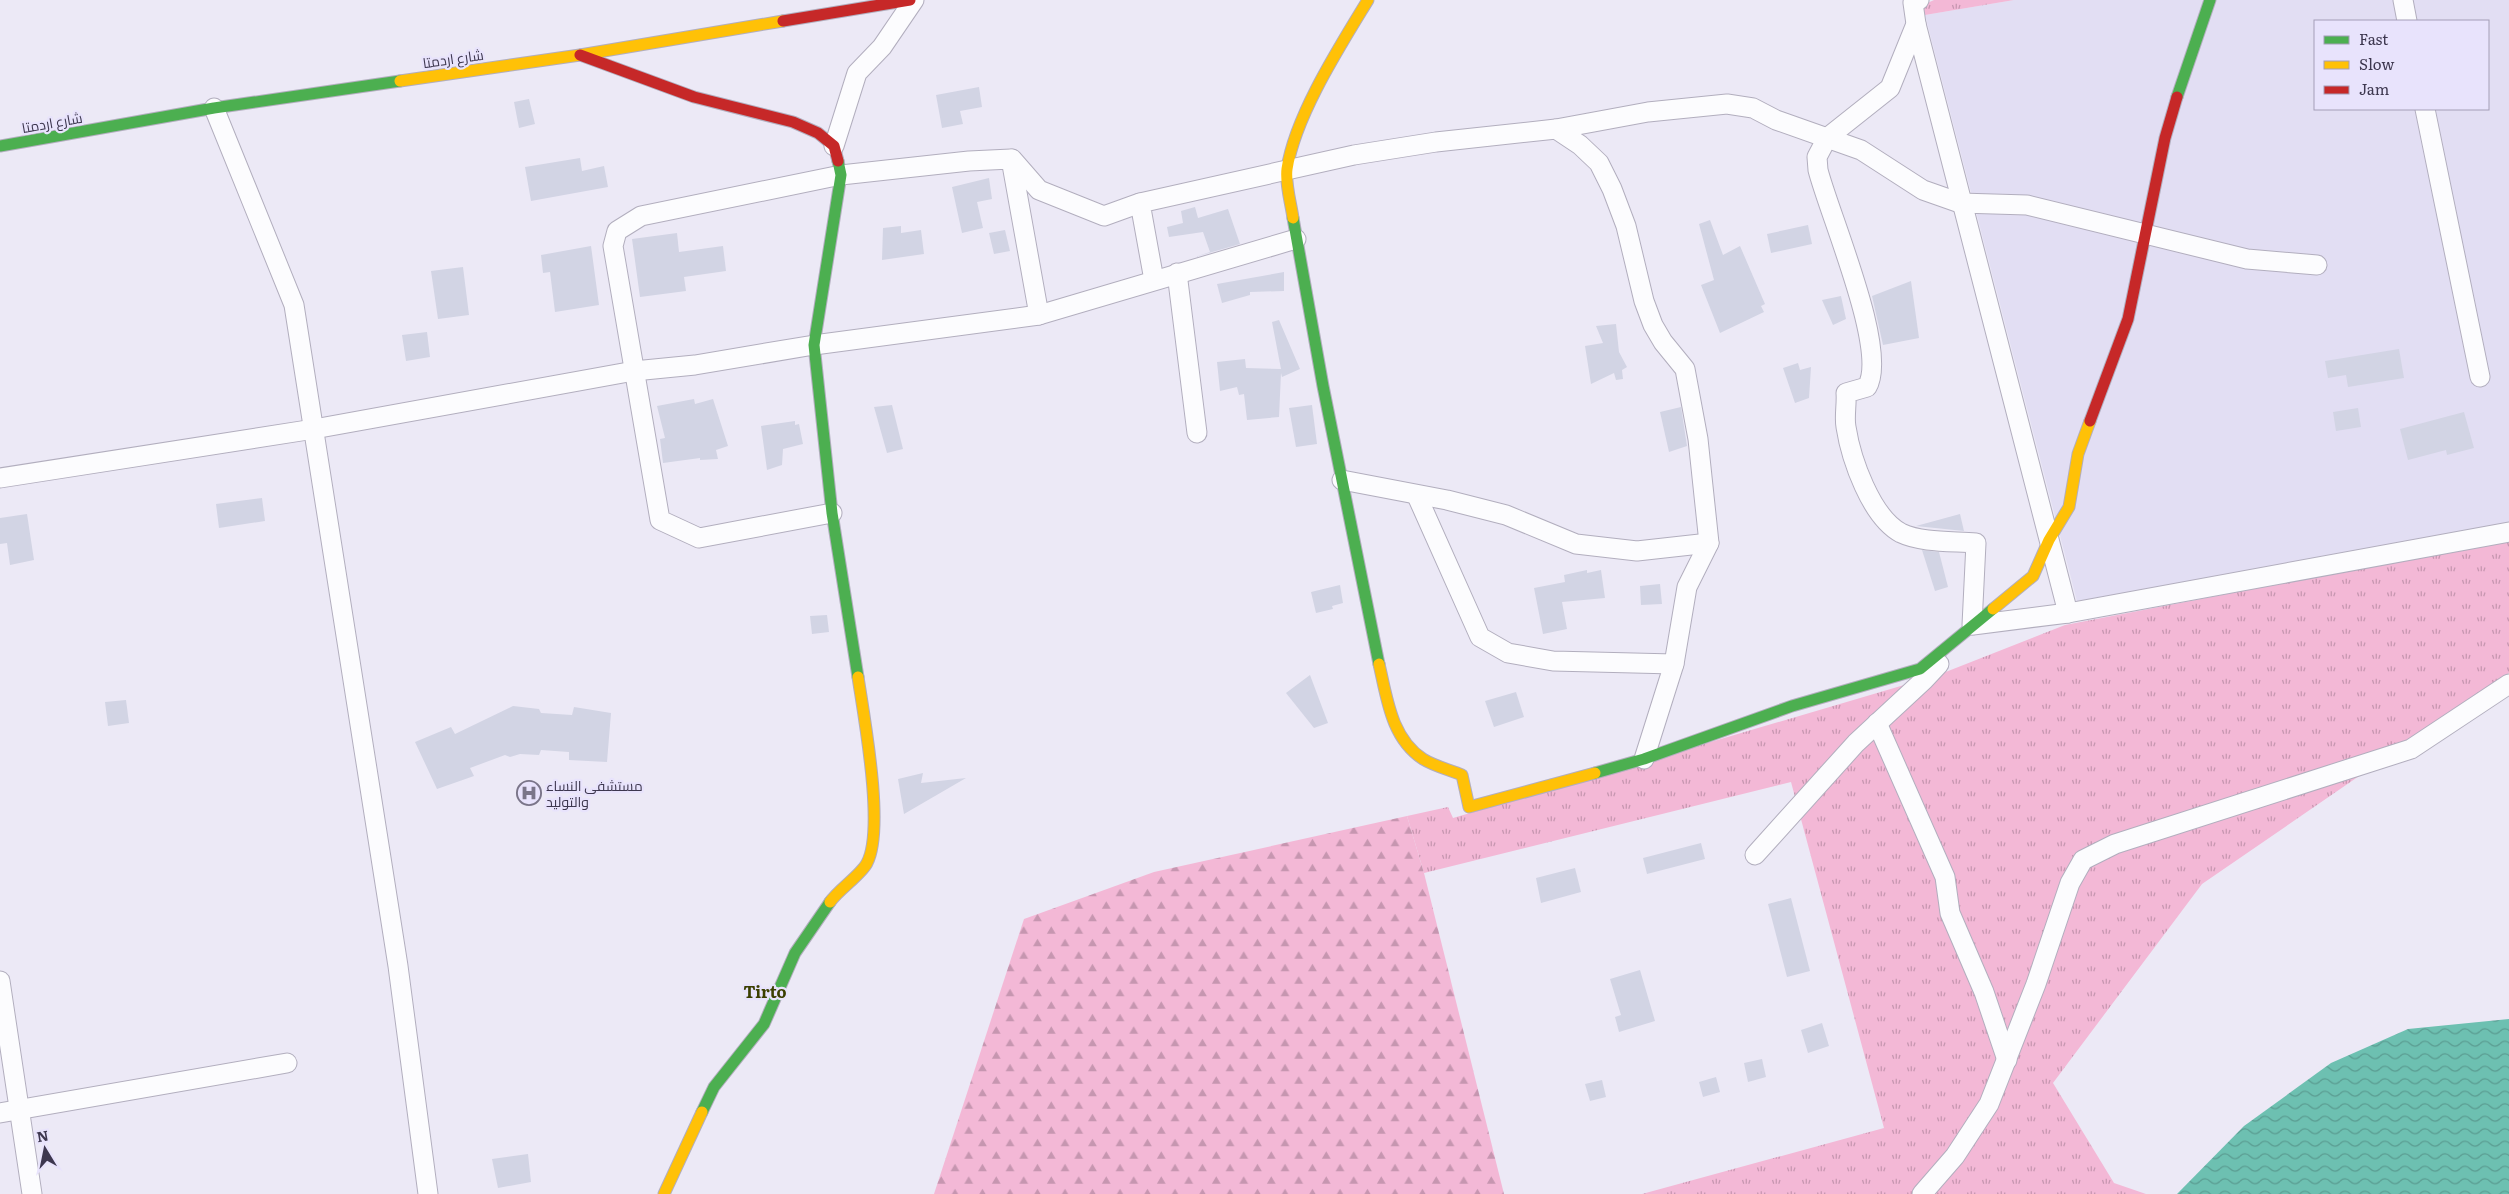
<svg xmlns="http://www.w3.org/2000/svg" width="2509" height="1194" viewBox="0 0 2509 1194" font-family="Literata,Cairo,serif">
<style>
.built{fill:#e2def3;fill-rule:evenodd}
.grass{fill:url(#grass-tufts)}
.forest{fill:url(#forest-firs)}
.water{fill:url(#water-waves)}
.building{fill:#d2d4e4}
.lines{fill:none;stroke-linecap:round;stroke-linejoin:round}
.street-casing{stroke:#b2aebe;stroke-width:21}
.fast-casing{stroke:#b2aebe;stroke-width:13}
.slow-casing{stroke:#b2aebe;stroke-width:13}
.jam-casing{stroke:#b2aebe;stroke-width:13}
.street{stroke:#fcfcfe;stroke-width:19}
.fast{stroke:#4caf50;stroke-width:11}
.slow{stroke:#ffc107;stroke-width:11}
.jam{stroke:#c62828;stroke-width:11}
.labels{text-anchor:middle;dominant-baseline:central;stroke-width:4.5;stroke-linejoin:round;paint-order:stroke}
.street-label{font-size:14px;fill:#3d374f;stroke:#e8e3fc}
.poi-label{font-size:14px;fill:#3d374f;stroke:#e8e3fc;text-anchor:start}
.quarter-label{font-size:16px;font-weight:bold;fill:#3b3f00;stroke:#e8e3fc}
</style>
<defs>
<pattern id="grass-tufts" width="24" height="20" patternUnits="userSpaceOnUse" patternTransform="scale(1.25)"><rect width="24" height="20" fill="#f3b8d6"/><path d="M3 7l-1-3M5 7V3M7 7l1-3M15 17l-1-3M17 17v-4M19 17l1-3" fill="none" stroke="#c696b0"/></pattern>
<pattern id="forest-firs" width="22" height="20" patternUnits="userSpaceOnUse" patternTransform="scale(1.25)"><rect width="22" height="20" fill="#f3b8d6"/><path d="M5 1l3.5 6h-7zM16 11l3.5 6h-7z" fill="#c696b0"/></pattern>
<pattern id="water-waves" width="16" height="10" patternUnits="userSpaceOnUse" patternTransform="scale(1.25)"><rect width="16" height="10" fill="#6dc0b1"/><path d="M0 5q4-4 8 0t8 0" fill="none" stroke="#5b9d92"/></pattern>
</defs>
<rect width="100%" height="100%" fill="#ece9f6"/>
<path class="built" d="M2014,0H2509V525L2077,601L1925,15ZM2315,21H2488V109H2315Z"/>
<g class="grass">
<polygon points="1934,0 2014,0 1925,15 1921,6"/>
<polygon points="2509,540 2509,673 2202,884 2053,1083 2114,1183 2146,1194 1642,1194 1884,1128 1791,782 1424,873 1407,816 1448,807 1453,818 1938,675 2065,625"/>
</g>
<polygon class="forest" points="1407,816 1424,873 1504,1194 934,1194 1024,919 1154,872"/>
<polygon class="water" points="2509,1019 2509,1194 2177,1194 2244,1126 2331,1063 2408,1029"/>
<g class="building">
<polygon points="979,87 982,107 960,111 963,124 942,128 936,95"/>
<polygon points="529,99 535,124 519,128 514,102"/>
<polygon points="580,158 582,171 604,166 608,187 531,201 525,167"/>
<polygon points="989,178 992,199 977,202 983,228 962,233 952,187"/>
<polygon points="1195,207 1198,218 1228,209 1240,244 1195,257 1210,252 1203,232 1169,237 1167,227 1183,223 1181,211"/>
<polygon points="1710,220 1723,255 1740,246 1765,304 1761,306 1764,312 1720,333 1701,285 1714,280 1699,224"/>
<polygon points="1808,225 1812,244 1771,253 1767,234"/>
<polygon points="901,226 901,233 921,230 924,254 882,260 883,228"/>
<polygon points="1005,230 1010,251 994,254 989,233"/>
<polygon points="677,233 679,252 723,246 726,271 684,277 686,291 640,297 632,239"/>
<polygon points="591,246 599,305 555,312 550,272 543,273 541,255"/>
<polygon points="463,267 469,315 438,319 431,271"/>
<polygon points="1284,272 1284,291 1250,292 1250,295 1222,303 1217,284"/>
<polygon points="1911,281 1919,338 1883,345 1872,296"/>
<polygon points="1841,296 1846,319 1833,325 1822,300"/>
<polygon points="1279,320 1300,369 1282,377 1281,373 1279,417 1247,420 1244,394 1239,395 1237,387 1220,391 1217,362 1245,359 1246,368 1281,369 1272,322"/>
<polygon points="1616,324 1619,352 1627,367 1622,370 1623,379 1616,380 1614,373 1591,384 1585,346 1603,343 1596,326"/>
<polygon points="427,332 430,357 406,361 402,335"/>
<polygon points="2399,349 2404,378 2348,387 2346,375 2328,378 2325,361"/>
<polygon points="1798,363 1800,370 1811,367 1809,398 1795,403 1783,368"/>
<polygon points="694,399 695,404 713,399 728,446 716,450 718,459 700,460 700,458 663,463 660,439 665,438 657,406"/>
<polygon points="892,405 903,449 887,453 874,407"/>
<polygon points="1312,405 1317,444 1296,447 1289,408"/>
<polygon points="1681,407 1687,446 1669,452 1660,412"/>
<polygon points="2358,408 2361,427 2336,431 2333,412"/>
<polygon points="2464,412 2474,448 2447,455 2446,450 2408,460 2400,429"/>
<polygon points="795,421 795,425 799,424 803,444 783,449 782,465 767,470 761,426"/>
<polygon points="262,498 265,521 219,528 216,504"/>
<polygon points="27,514 34,560 10,565 7,543 0,544 0,518"/>
<polygon points="1960,514 1964,531 1916,526"/>
<polygon points="1922,550 1939,552 1948,587 1935,591"/>
<polygon points="1587,570 1587,573 1601,570 1605,598 1562,602 1567,629 1543,634 1534,588 1565,582 1564,575"/>
<polygon points="1660,584 1662,604 1641,605 1640,586"/>
<polygon points="1340,585 1343,603 1332,606 1333,609 1316,613 1311,592"/>
<polygon points="827,615 829,632 812,634 810,616"/>
<polygon points="1310,675 1328,723 1314,728 1286,693"/>
<polygon points="1516,692 1524,717 1494,727 1485,701"/>
<polygon points="126,700 129,723 108,726 105,702"/>
<polygon points="513,706 539,709 541,713 572,715 574,707 611,713 607,762 569,760 569,752 541,750 539,755 520,754 510,757 505,755 470,768 474,776 437,789 415,742 451,727 455,734"/>
<polygon points="923,773 921,783 966,778 904,814 898,779"/>
<polygon points="1701,843 1705,859 1647,874 1643,858"/>
<polygon points="1575,868 1581,892 1541,903 1536,878"/>
<polygon points="1791,898 1810,971 1787,977 1768,904"/>
<polygon points="1640,970 1655,1021 1619,1032 1615,1017 1621,1015 1610,979"/>
<polygon points="1822,1023 1829,1046 1808,1053 1801,1030"/>
<polygon points="1762,1059 1766,1077 1748,1082 1744,1063"/>
<polygon points="1716,1077 1720,1092 1703,1097 1699,1082"/>
<polygon points="1602,1080 1606,1097 1590,1101 1585,1084"/>
<polygon points="528,1154 531,1182 498,1188 492,1159"/>
</g>
<g class="lines">
<defs>
<g id="street">
<path d="M1919,0L1913,3L1916,24L1890,88L1827,138L1817,157L1818,170C1829,214 1889,351 1867,387L1846,393C1847,404 1844,417 1846,427C1851,459 1871,517 1901,533C1922,543 1953,541 1976,543L1972,625"/>
<polyline points="2403,0 2407,21"/>
<polyline points="1916,24 2068,613"/>
<polyline points="214,108 294,305 398,966 428,1194"/>
<polyline points="2425,109 2480,377"/>
<polyline points="1556,129 1580,145 1599,163 1612,189 1626,226 1644,301 1653,325 1663,342 1685,369 1698,439 1709,543 1687,587 1674,664 1644,759"/>
<polyline points="834,146 857,73 882,47 914,0"/>
<polyline points="1012,159 1039,190 1104,216 1140,203"/>
<polyline points="1177,273 1197,433"/>
<polyline points="1154,280 1140,203 1354,155 1436,142 1556,129 1648,112 1727,104 1753,108 1776,120 1861,150 1923,190 1960,203 2027,205 2247,259 2317,265"/>
<polyline points="0,478 314,429 634,371 695,365 814,345 1039,315 1296,239"/>
<polyline points="1342,480 1447,500 1506,515 1576,544 1637,551 1709,543"/>
<polyline points="1417,496 1480,637 1508,653 1553,661 1674,664"/>
<polyline points="832,513 699,538 660,520 613,246 617,231 641,216 841,175 969,161 1011,159 1039,315"/>
<polyline points="1973,625 2068,613 2509,532"/>
<polyline points="1877,723 1945,877 1950,913 1984,992 2007,1060"/>
<polyline points="1755,855 1856,743 1924,680 1939,664"/>
<polyline points="0,981 32,1194"/>
<polyline points="0,1113 287,1063"/>
<polyline points="1922,1194 1955,1156 1989,1104 2036,984 2070,883 2083,860 2115,844 2411,749 2509,684"/>
</g>
<g id="fast">
<polyline points="2177,97 2210,0"/>
<polyline points="0,146 214,108 400,81"/>
<polyline points="838,161 841,175 814,345 832,513 858,677"/>
<polyline points="1293,218 1323,386 1379,664"/>
<polyline points="1595,773 1644,759 1792,706 1920,669 1993,609"/>
<polyline points="702,1112 714,1087 764,1024 795,953 830,902"/>
</g>
<g id="slow">
<polyline points="400,81 580,55 783,21"/>
<path d="M1293,218C1291,203 1285,184 1287,169C1295,116 1340,46 1368,0"/>
<polyline points="1993,609 2033,576 2049,540 2069,507 2078,454 2090,421"/>
<path d="M1379,664C1387,698 1391,738 1423,759C1434,766 1450,770 1462,775L1469,807L1595,773"/>
<path d="M830,902C839,889 861,875 867,863C885,829 864,717 858,677"/>
<polyline points="664,1194 702,1112"/>
</g>
<g id="jam">
<polyline points="783,21 910,0"/>
<polyline points="580,55 694,97 793,122 818,133 834,146 838,161"/>
<polyline points="2090,421 2128,319 2165,138 2177,97"/>
</g>
</defs>
<use href="#street" class="street-casing"/>
<use href="#fast" class="fast-casing"/>
<use href="#slow" class="slow-casing"/>
<use href="#jam" class="jam-casing"/>
<use href="#street" class="street"/>
<use href="#fast" class="fast"/>
<use href="#slow" class="slow"/>
<use href="#jam" class="jam"/>
</g>
<defs>
<symbol id="hospital-ring" viewBox="-11 -11 22 22"><circle r="9.5" fill="#e8e3fc" stroke="#7a7589" stroke-width="1.5"/><path d="M-5-5h3v3.5h4V-5h3V5h-3V1.5h-4V5h-3Z" fill="#7a7589"/></symbol>
</defs>
<g fill-rule="evenodd">
<use href="#hospital-ring" x="515" y="779" width="28" height="28"/>
</g>
<g class="labels">
<g class="street-label">
<text transform="translate(453 58) rotate(-8)">شارع اردمتا</text>
<text transform="translate(52 122) rotate(-10)">شارع اردمتا</text>
</g>
<g class="poi-label">
<text x="546" y="785">مستشفى النساء<tspan x="546" dy="16">والتوليد</tspan></text>
</g>
<g class="quarter-label">
<text x="765" y="991">Tirto</text>
</g>
</g>
<rect x="2314" y="20" width="175" height="90" fill="#e8e3fc" stroke="#a49eb7"/>
<rect x="2324" y="36" width="25" height="8" fill="#4caf50" stroke="#a49eb7"/>
<text x="2359" y="45" font-size="15" fill="#3d374f">Fast</text>
<rect x="2324" y="61" width="25" height="8" fill="#ffc107" stroke="#a49eb7"/>
<text x="2359" y="70" font-size="15" fill="#3d374f">Slow</text>
<rect x="2324" y="86" width="25" height="8" fill="#c62828" stroke="#a49eb7"/>
<text x="2359" y="95" font-size="15" fill="#3d374f">Jam</text>
<g transform="translate(45 1149) rotate(350)" stroke="#e8e3fc" stroke-width="4" paint-order="stroke">
<path d="M0-4L9 19L0 12L-9 19Z" fill="#3d374f"/>
<text y="-8" font-size="14" font-weight="bold" text-anchor="middle" fill="#3d374f">N</text>
</g>
</svg>
